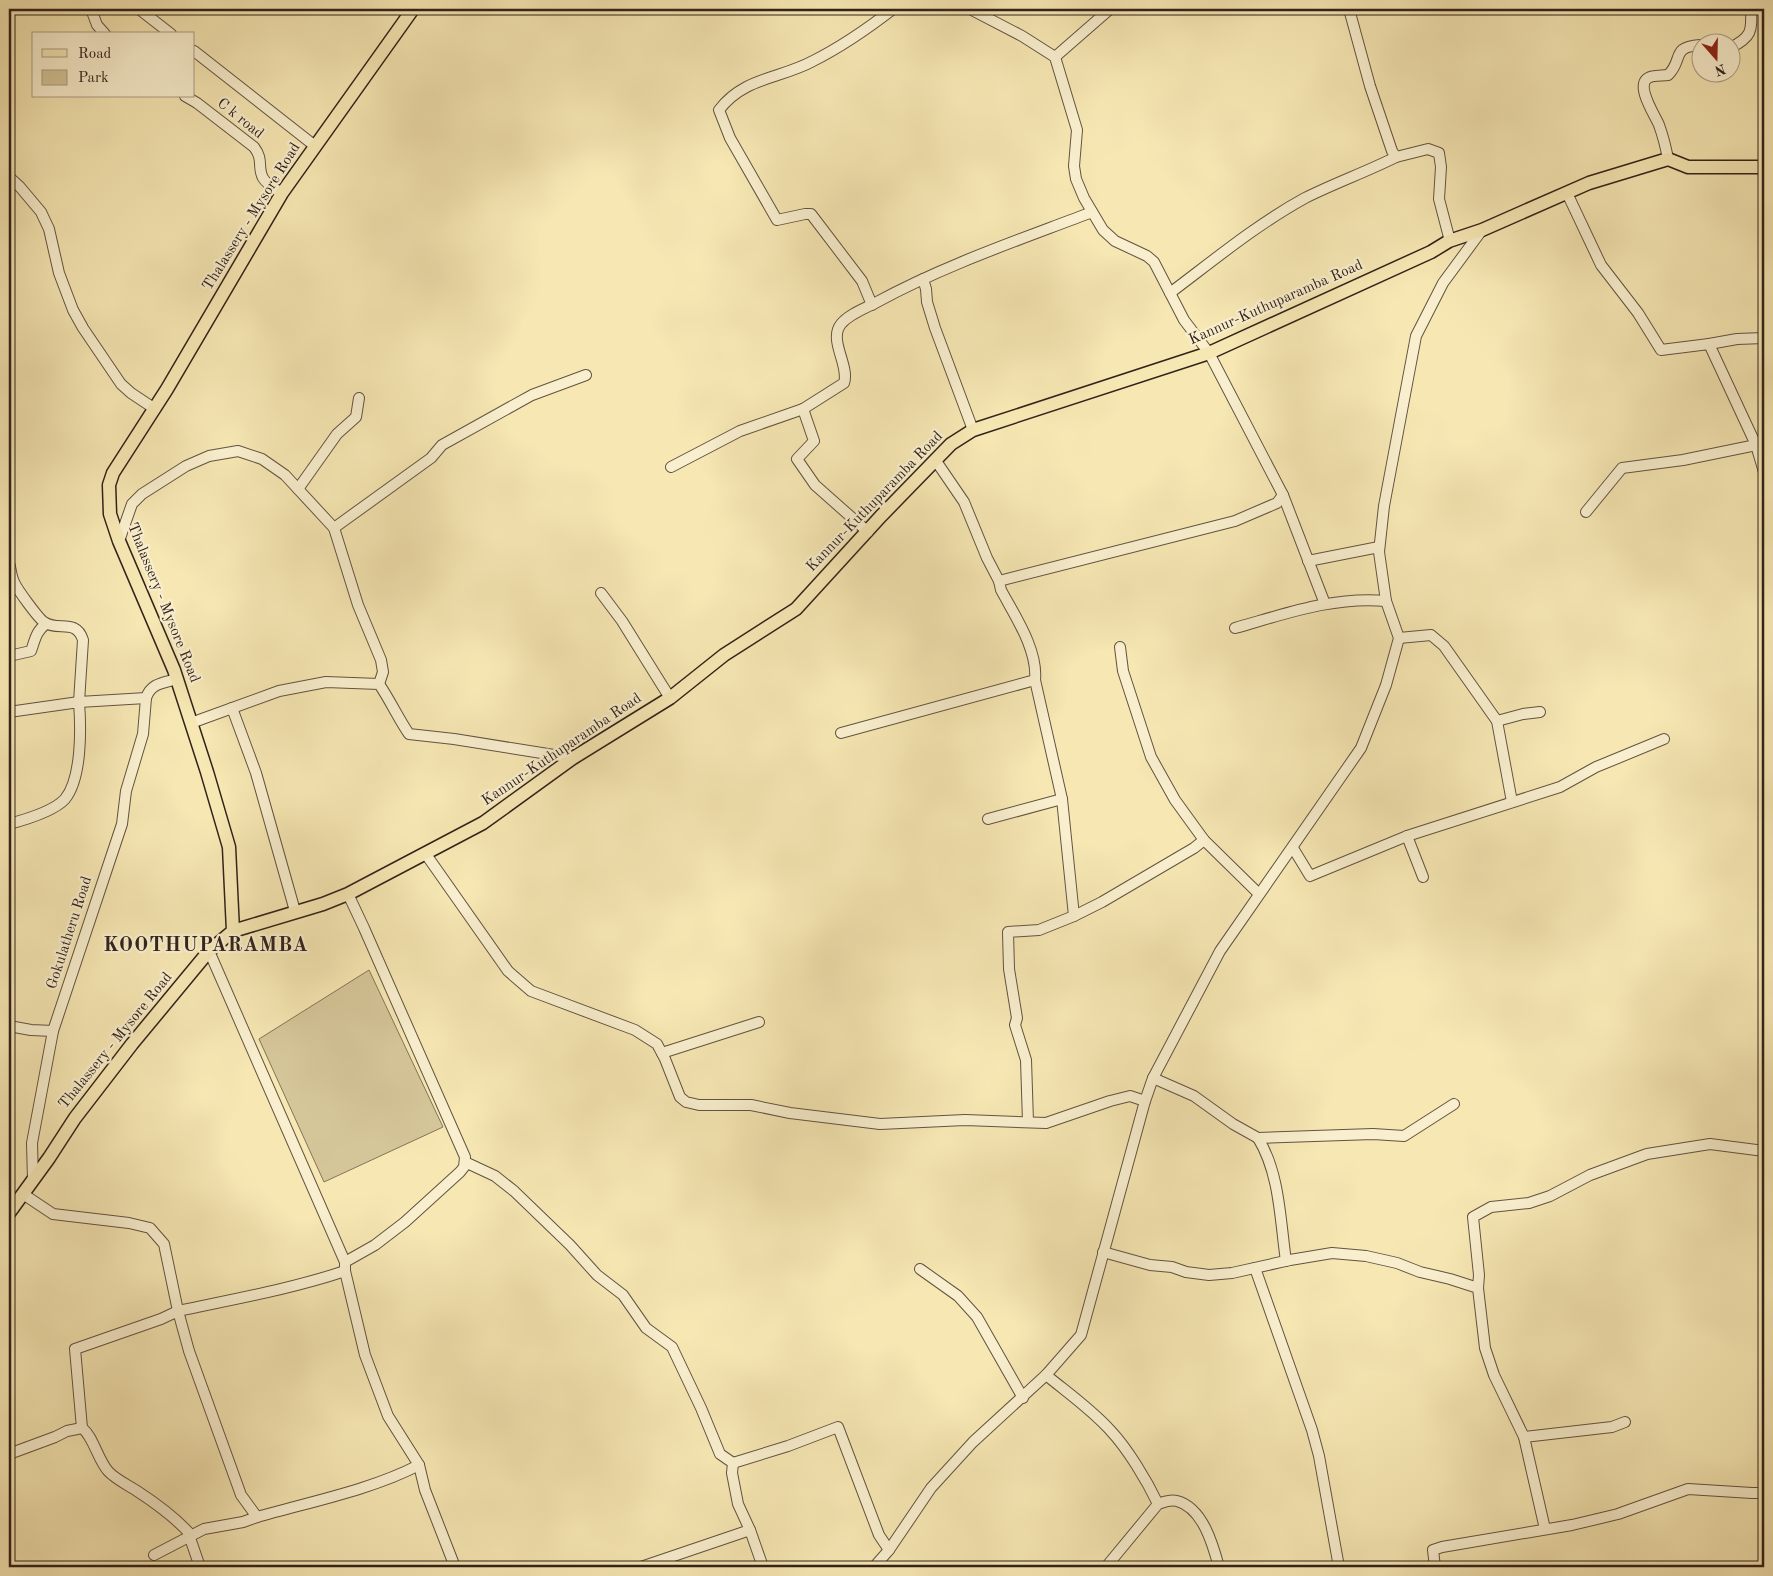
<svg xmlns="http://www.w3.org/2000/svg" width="1773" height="1576" viewBox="0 0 1773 1576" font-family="'Old Standard TT',serif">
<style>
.green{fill:#d5c699;stroke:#83745a}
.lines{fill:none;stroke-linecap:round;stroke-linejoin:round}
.minor-casing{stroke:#625341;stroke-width:12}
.major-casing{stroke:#31221b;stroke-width:15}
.minor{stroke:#f9efce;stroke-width:10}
.major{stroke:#f6e7b3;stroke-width:12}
.labels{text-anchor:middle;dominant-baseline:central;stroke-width:4.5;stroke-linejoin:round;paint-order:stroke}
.street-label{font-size:15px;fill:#31221b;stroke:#f9efce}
.district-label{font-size:20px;font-weight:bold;letter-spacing:1px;fill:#31221b;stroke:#f9efce}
</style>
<rect width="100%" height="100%" fill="#f6e7b3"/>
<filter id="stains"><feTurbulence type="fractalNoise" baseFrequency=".004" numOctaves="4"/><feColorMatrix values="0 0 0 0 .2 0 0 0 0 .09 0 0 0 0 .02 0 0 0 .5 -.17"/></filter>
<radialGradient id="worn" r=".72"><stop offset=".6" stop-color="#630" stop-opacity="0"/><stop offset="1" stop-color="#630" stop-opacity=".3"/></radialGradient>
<polygon class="green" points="369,970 443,1127 324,1182 259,1039"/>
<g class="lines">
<defs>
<g id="minor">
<polyline points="91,9 97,25 105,34"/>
<polyline points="139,9 171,34"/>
<polyline points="970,9 1022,36 1055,57 1077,130 1074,166 1076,179 1084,198 1103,230 1115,241 1147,256 1154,262 1184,320 1209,353 1283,495 1277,503 1235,521 999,581"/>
<polyline points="1349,9 1370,86 1392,151 1396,157 1428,149 1439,153 1441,167 1439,199 1450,241"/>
<path d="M1730,48C1752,37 1752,31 1751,9"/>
<polyline points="194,51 315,146"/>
<polyline points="1055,57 1110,9"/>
<path d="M185,96L197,103L254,147C264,160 257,167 263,178C267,185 276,189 282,193"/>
<path d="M1668,159C1666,148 1663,136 1659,125C1655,115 1635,86 1648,78C1653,75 1662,76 1668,75C1684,60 1670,47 1700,45"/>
<polyline points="9,177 20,187 41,212 49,229 59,273 73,310 83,328 121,384 131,393 155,409"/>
<polyline points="1567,193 1601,265 1638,313 1661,350 1709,344 1756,445 1764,472"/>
<polyline points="923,279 926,289 927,302 935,328 973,430"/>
<path d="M1170,293C1214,260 1256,225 1305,198C1335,183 1366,172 1396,157"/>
<path d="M872,305L862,281L811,214H805L777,220L730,138L719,110C744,77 780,79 813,61C839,48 871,26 893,9"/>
<polyline points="1709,344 1737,339 1764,338"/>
<path d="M936,461L964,502L987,558L999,581L1001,590C1015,616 1038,650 1035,680L1062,799L1074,916"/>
<polyline points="671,467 740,431 803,409"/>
<polyline points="298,489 337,434 356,417 359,398"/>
<polyline points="1283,495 1325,604"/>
<polyline points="1586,512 1622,468 1683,460 1756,445"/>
<polyline points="334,528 431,458 442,445 532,395 586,375"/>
<path d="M868,532L815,485L797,459L814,441L803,409L844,383C850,366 828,340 841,324C849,314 866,308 877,302C945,265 1019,240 1092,212"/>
<polyline points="119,541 132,504 142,494 186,466 209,456 238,451 262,459 285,475 334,528 358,605 381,660 383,672 379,684"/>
<polyline points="1308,561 1379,547"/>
<path d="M9,563C11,569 11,576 14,582C17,589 38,618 44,622C58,632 76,618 83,640L79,702L146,698C151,683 163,683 177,679"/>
<polyline points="601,593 622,621 670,698"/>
<path d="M1235,628C1285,614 1334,596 1386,601"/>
<polyline points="1399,638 1431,635 1444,646 1497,721 1512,802"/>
<polyline points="1120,647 1123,671 1151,757 1175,800 1204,840 1259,894"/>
<path d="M9,656L31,651C35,640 36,631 46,624"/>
<polyline points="232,708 256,773 295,911"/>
<path d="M9,712L79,702C81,728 82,778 65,799C54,811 24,820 9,824"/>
<polyline points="1497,721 1523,714 1540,712"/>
<path d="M191,723L279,691L326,682L379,684C390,700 398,718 409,734L454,739L573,758"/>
<polyline points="841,733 1035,680"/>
<polyline points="988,819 1062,799"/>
<polyline points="1407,836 1423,877"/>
<polyline points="1293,848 1310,876 1407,836 1560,787 1596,767 1664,739"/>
<polyline points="425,853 508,971 531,991 635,1030 657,1044 665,1059 680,1097 686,1102 699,1105 751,1105 790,1113 880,1124 965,1120 1046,1123 1110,1101 1130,1096 1145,1101"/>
<polyline points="348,894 364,928 465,1157 464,1167 460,1172 405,1222 375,1245 345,1262 345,1271 365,1355 388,1416 419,1465 425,1490 455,1567"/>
<polyline points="209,951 345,1262"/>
<polyline points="9,1026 31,1030 53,1031"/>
<polyline points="662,1053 759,1022"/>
<polyline points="1153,1078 1194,1096 1233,1124 1258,1138 1373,1134 1404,1136 1454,1104"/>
<polyline points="1028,1122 1026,1060 1015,1025 1017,1018 1009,969 1008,932 1039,930 1074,916 1102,902 1194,848 1204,840"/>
<path d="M1258,1138C1280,1174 1280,1220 1286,1261"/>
<polyline points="465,1162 495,1176 514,1191 570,1245 597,1275 623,1295 646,1328 672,1347 701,1408 720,1454 733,1463 732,1473 738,1504 750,1530 763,1567"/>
<polyline points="33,1180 32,1143 53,1031 122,824 126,791 143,734 146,698"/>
<path d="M23,1194L53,1214L129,1223L150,1228L164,1244L178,1311C234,1299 291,1289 345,1271"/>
<polyline points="1103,1252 1150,1265 1172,1267 1186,1272 1209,1275 1232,1273 1290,1260 1332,1253 1366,1256 1397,1263 1420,1272 1450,1279 1478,1288 1485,1348 1494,1375 1524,1437 1545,1529"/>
<polyline points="1255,1268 1312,1430 1319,1456 1339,1567"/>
<polyline points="920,1269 958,1296 977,1317 1023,1398"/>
<polyline points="1478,1288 1479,1275 1473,1217 1491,1207 1529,1203 1550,1196 1590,1175 1647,1154 1710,1144 1764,1151"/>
<path d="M1046,1375C1068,1393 1091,1409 1110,1430C1128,1449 1147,1481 1158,1504C1164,1502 1170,1499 1177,1501C1203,1508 1213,1545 1219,1567"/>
<polyline points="82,1428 75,1349 161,1319 178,1311 189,1351 241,1495 257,1517 243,1522 204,1529 154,1555"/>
<polyline points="1524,1437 1612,1427 1625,1422"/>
<path d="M9,1454L55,1437L67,1431L82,1428C93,1436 98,1460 108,1471C115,1479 128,1485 137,1491C157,1504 175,1517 191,1535"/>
<polyline points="733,1463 788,1446 838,1427 879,1535 889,1550"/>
<path d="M257,1517C309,1502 371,1490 419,1465"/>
<polyline points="190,1538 200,1567"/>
<polyline points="641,1567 750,1530"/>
<polyline points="874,1567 889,1550 931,1488 973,1442 1046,1375 1081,1335 1145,1101 1153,1078 1220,951 1361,748 1386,685 1399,638 1386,601 1379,552 1384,506 1416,336 1443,283 1482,230"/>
<polyline points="1106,1567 1158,1504"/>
<polyline points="1435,1567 1433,1550 1442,1547 1572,1525 1618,1514 1688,1489 1752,1493 1764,1493"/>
</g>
<g id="major">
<polyline points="233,931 323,904 348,894 483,823 573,758 670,698 724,655 796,609 881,516 951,444 973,430 1209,353 1431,252 1449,241 1482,230 1589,183 1668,159 1688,167 1764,167"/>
<polyline points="9,1213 49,1158 75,1118 132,1044 209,951 233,931 229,847 207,772 174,670 119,541 110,514 109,485 113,473 167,389 282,193 413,9"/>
</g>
</defs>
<use href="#minor" class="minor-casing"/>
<use href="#major" class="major-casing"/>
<use href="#minor" class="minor"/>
<use href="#major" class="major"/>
</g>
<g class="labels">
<g class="street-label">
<text transform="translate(240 119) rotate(39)">C k road</text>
<text transform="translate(252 217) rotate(-58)">Thalassery - Mysore Road</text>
<text transform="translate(1276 303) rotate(-24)">Kannur-Kuthuparamba Road</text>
<text transform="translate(875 502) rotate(-46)">Kannur-Kuthuparamba Road</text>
<text transform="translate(163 603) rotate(68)">Thalassery - Mysore Road</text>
<text transform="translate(562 750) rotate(-34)">Kannur-Kuthuparamba Road</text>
<text transform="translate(70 933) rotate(-72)">Gokulatheru Road</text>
<text transform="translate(116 1041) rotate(-51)">Thalassery - Mysore Road</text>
</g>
<g class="district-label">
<text x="206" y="946">KOOTHUPARAMBA</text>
</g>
</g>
<rect width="1773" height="1576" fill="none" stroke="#f6e7b3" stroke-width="30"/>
<rect x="10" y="10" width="1753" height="1556" fill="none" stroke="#31221b" stroke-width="2.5"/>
<rect x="15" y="15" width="1743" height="1546" fill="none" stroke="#31221b"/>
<rect x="32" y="32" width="162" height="65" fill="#f9efce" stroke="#a99d86"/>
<rect x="42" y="49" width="25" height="8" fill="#f6e7b3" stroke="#a99d86"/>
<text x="78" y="58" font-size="15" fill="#31221b">Road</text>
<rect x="42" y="70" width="25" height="15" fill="#d5c699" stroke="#a99d86"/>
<text x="78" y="82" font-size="15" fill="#31221b">Park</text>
<g transform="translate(1716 58) rotate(160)"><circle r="24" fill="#f9efce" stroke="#a99d86"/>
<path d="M0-4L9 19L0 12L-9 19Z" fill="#8f2418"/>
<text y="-8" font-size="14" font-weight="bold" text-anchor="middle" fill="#31221b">N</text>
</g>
<rect width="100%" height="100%" filter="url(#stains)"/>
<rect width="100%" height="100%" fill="url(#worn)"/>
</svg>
